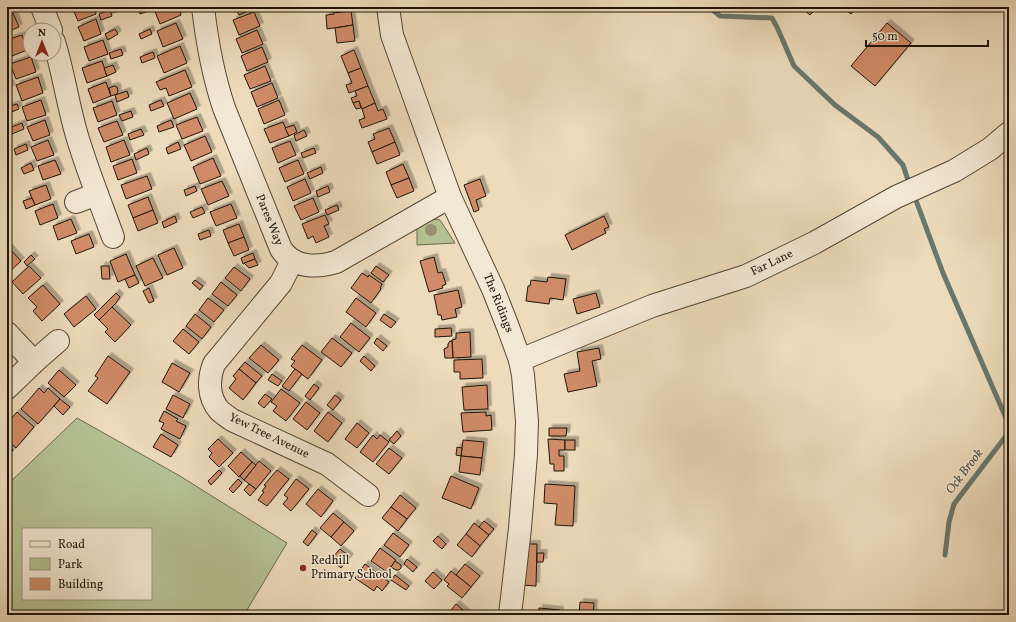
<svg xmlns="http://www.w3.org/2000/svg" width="1016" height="622" viewBox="0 0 1016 622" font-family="Vollkorn,serif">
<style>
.green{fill:#b5c192;stroke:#6a6a4e;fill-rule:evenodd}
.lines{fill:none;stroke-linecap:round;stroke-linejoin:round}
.stream{stroke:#68786e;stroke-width:5}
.building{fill:#d08c68;stroke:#1e140b;filter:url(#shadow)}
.minor-casing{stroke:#524637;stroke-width:24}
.minor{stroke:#f3e8d3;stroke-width:22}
.tree{fill:#988f74}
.poi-dot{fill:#8f2418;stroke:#f3e8d3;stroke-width:1.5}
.labels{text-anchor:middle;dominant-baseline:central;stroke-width:3;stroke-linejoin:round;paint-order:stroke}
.street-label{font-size:12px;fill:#1e140b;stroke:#f3e8d3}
.poi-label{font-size:12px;fill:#1e140b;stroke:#f3e8d3;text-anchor:start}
.water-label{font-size:13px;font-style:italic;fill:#494e45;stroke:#f3e8d3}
</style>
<defs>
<filter id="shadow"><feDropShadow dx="3.5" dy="-3.5" stdDeviation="0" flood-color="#0004"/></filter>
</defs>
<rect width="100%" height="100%" fill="#eddbbb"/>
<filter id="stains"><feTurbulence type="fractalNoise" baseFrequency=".005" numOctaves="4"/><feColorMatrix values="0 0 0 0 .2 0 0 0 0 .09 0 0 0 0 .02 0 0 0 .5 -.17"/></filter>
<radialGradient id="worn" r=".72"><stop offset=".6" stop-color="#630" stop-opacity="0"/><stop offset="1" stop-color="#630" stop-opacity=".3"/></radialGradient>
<g class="green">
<polygon points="434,219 440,220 455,243 417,245 417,224 425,220"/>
<path d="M77,418L180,476L287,543L244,615H7V485ZM23,529H151V599H23Z"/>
</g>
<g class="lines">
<g class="stream">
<polyline points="709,7 720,16 772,18 777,27 794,66 835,105 878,137 903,165 910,186"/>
<polyline points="914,195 943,273 1009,425"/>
<polyline points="945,555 949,522 954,504 1009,432"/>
</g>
</g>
<g class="building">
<polygon points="72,7 93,7 96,14 78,21"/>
<polygon points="142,7 150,7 151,10 140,14 138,9"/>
<polygon points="159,7 178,7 181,15 160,24 154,9"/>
<polygon points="235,7 257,7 239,15"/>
<polygon points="800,7 817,7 810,15"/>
<polygon points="842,7 856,7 851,14"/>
<polygon points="110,10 112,16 101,20 99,14"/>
<polygon points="351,11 353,25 327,29 326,15 334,14 333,13"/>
<polygon points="254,12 260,26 239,35 233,20"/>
<polygon points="13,13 19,27 7,32 7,16"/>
<polygon points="96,19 101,34 84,41 78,27"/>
<polygon points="176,23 183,39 163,47 157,31"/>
<polygon points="887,23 911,43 875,86 851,66"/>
<polygon points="353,25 355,41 337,43 335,28"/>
<polygon points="115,29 118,34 108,40 105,34"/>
<polygon points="150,29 152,34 141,39 139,34"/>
<polygon points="257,30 263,44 242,53 236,39"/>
<polygon points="22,35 27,50 7,58 7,40"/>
<polygon points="103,40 108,54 89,61 84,47"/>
<polygon points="180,46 187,63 164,73 157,56"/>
<polygon points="262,47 268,62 247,71 241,56"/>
<polygon points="121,49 123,55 111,59 109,53"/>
<polygon points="354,50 361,68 348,73 341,56"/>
<polygon points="153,52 155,58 142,63 140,57"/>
<polygon points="31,57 36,72 16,79 10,64"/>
<polygon points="102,61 107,76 87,83 82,68"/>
<polygon points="113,65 116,72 107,76 104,68"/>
<polygon points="265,66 271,81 250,89 244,75"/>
<polygon points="361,68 368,86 349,93 346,85 352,83 348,73"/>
<polygon points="185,70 192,87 169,96 166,88 160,90 156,82"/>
<polygon points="38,77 43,93 22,101 16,85"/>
<polygon points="7,82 9,82 12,88 7,90"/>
<polygon points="106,82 111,96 93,103 88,89"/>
<polygon points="272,83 278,98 257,107 251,92"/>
<polygon points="114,86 117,87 118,91 117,94 111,96 109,88"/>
<polygon points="368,86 375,103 362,109 359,101 353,103 351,98 357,96 355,91"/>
<polygon points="127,91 129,97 117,102 115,95"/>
<polygon points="190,93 197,109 174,119 167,103"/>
<polygon points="41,100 46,115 27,121 22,107"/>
<polygon points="161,100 164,106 151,111 149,105"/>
<polygon points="279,100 285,115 264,124 258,109"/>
<polygon points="112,101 117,115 98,122 93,108"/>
<polygon points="359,101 361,108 356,109 353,103"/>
<polygon points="375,103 378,111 383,109 387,119 362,128 359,120 365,118 362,109"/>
<polygon points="17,104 19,109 9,113 7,107"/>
<polygon points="131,111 133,117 122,121 119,115"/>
<polygon points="197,117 203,131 182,139 176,125"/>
<polygon points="45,120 50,135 33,141 27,127"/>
<polygon points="171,120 174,127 159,132 157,126"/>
<polygon points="117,121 123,135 104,142 98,128"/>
<polygon points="283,122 289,136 270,143 264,129"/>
<polygon points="22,123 24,129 12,134 9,128"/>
<polygon points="294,125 297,132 289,136 285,128"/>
<polygon points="389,128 395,142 372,152 368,142 375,139 373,134"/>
<polygon points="141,129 144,135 130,140 128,134"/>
<polygon points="304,130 307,136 296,141 294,135"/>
<polygon points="205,136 212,152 191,161 184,145"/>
<polygon points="48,140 54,155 37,161 31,147"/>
<polygon points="124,140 130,155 111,162 106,147"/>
<polygon points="290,141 296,155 278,163 272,148"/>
<polygon points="178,142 181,149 168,154 166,148"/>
<polygon points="395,142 400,155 377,164 372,152"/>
<polygon points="26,144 28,150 16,155 14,149"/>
<polygon points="147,148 149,154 136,160 134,154"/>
<polygon points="314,148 316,153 303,158 301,153"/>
<polygon points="213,158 221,176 200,184 193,167"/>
<polygon points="132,159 137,173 118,180 113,166"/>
<polygon points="55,160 61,174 43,180 38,166"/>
<polygon points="298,160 304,174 285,182 279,168"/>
<polygon points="31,163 34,170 24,174 21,168"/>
<polygon points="403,164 409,178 391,185 386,172"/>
<polygon points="321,167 323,173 310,179 307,173"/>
<polygon points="147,176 152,189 126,199 121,185"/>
<polygon points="409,178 414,191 397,198 391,185"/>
<polygon points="305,179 311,193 293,201 287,187"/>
<polygon points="480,179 486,196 476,200 479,210 474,212 464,185"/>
<polygon points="222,181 229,196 208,205 201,189"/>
<polygon points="46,185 51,199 35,205 29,191"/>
<polygon points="195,186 197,191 186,196 184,190"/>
<polygon points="328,186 330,192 318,197 316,191"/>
<polygon points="148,197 153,210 133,218 128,205"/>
<polygon points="32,198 35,205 26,209 23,201"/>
<polygon points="313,198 319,212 301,220 294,206"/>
<polygon points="53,204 58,218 40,225 35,211"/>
<polygon points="231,204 237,218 216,226 210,212"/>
<polygon points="337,205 339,210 327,215 325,210"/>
<polygon points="202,207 205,213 193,218 190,212"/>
<polygon points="153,210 158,223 138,231 133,218"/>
<polygon points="325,215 329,224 324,226 329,237 316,243 313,236 308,239 302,224"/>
<polygon points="175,216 177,222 164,228 162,222"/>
<polygon points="604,216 609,227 604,229 606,233 572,250 565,235"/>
<polygon points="71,219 77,233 58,240 53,226"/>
<polygon points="239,224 244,237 228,243 223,230"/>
<polygon points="209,230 211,236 200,240 198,234"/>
<polygon points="89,234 94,247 76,254 71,241"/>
<polygon points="244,237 249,250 234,256 228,243"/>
<polygon points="7,246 21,261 7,274"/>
<polygon points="174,248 183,268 167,275 158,255"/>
<polygon points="253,253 255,259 243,264 241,258"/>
<polygon points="126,254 135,275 118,282 110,261"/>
<polygon points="31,255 35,259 27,266 24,262"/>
<polygon points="434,257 438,273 442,272 446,284 442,286 443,288 429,292 420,261"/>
<polygon points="153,258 163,278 145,286 136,266"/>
<polygon points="255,259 258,265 249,268 244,263"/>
<polygon points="29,266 41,278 23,294 12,282"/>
<polygon points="101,266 109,266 110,279 102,279"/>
<polygon points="376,266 389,275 383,282 371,273"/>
<polygon points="234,267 250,279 241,291 225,278"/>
<polygon points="362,273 368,277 369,275 382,284 380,288 381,289 371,303 351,288"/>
<polygon points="135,275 139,283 129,288 125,279"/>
<polygon points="548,277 566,279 563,300 550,298 549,304 526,301 528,286 530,286 531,280 547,282"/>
<polygon points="195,280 203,286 200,290 192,283"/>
<polygon points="221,282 237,295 228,306 212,294"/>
<polygon points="43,285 60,304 42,321 33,311 37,307 28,298"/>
<polygon points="149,288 154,301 149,303 143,291"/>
<polygon points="458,290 462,307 455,309 457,317 442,320 441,315 438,315 434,295"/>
<polygon points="116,293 120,297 116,303 99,320 94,315"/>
<polygon points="596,293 600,307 577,314 573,299"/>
<polygon points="86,296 96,309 74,327 64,314"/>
<polygon points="208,298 224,310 214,322 199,310"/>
<polygon points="356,298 376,313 366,327 346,312"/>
<polygon points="112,307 131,325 115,342 105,332 108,329 99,320"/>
<polygon points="195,314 211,327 202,339 186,326"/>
<polygon points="384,314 396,322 391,328 380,320"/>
<polygon points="351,323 370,338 359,352 340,337"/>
<polygon points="451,328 452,336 435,337 435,329"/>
<polygon points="183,329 199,342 189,354 173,341"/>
<polygon points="470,332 471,357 453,358 452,340 456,339 456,333"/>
<polygon points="332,338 352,353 341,367 321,352"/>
<polygon points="377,338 387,346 383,351 374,343"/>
<polygon points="450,341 452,341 453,358 445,358 444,349 448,347 448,344"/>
<polygon points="261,345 279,360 268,373 249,358"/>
<polygon points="302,345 322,360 308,379 291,366 295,361 291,359"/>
<polygon points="599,348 601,359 592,361 597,386 568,392 564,374 580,371 577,352"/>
<polygon points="108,356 130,372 107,404 88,391 98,378 95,376"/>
<polygon points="364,356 375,366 371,371 360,361"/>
<polygon points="482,359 483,378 460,379 460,372 454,372 454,360"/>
<polygon points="245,362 262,376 256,383 239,369"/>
<polygon points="172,363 190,373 179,392 162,382"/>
<polygon points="239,369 256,383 243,400 229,388 236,379 233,376"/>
<polygon points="295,369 302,374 289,391 282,386"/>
<polygon points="59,370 76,385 64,397 48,383"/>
<polygon points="272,374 282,381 278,386 268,380"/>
<polygon points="314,384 319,388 310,400 305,396"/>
<polygon points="487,385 488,409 464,410 462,387"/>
<polygon points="39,388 44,393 48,388 60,399 38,424 21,409"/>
<polygon points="281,389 300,403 286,421 273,411 277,406 271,402"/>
<polygon points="265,394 272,399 264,408 258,403"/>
<polygon points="173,395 190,404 183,418 166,409"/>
<polygon points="335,395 341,400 333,410 327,405"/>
<polygon points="60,399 70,407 63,415 54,406"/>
<polygon points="306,402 320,413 307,430 293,419"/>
<polygon points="164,411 178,419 176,421 186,426 180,439 161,429 164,423 159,421"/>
<polygon points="17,412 34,427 16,448 7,440 7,429 9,427 7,426 11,422 9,421"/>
<polygon points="328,412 342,423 328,442 314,431"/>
<polygon points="486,412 486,416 491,415 492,430 463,432 461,413"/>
<polygon points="357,423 369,433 357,448 345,439"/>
<polygon points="549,428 567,428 566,436 549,436"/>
<polygon points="397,431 401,436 394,444 389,440"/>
<polygon points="161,434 178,445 171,457 153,447"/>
<polygon points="373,435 377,439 380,435 389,442 373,462 360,452"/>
<polygon points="218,439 233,453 219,467 209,457 212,453 208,449"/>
<polygon points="548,439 565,440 565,450 559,450 559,456 564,456 564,471 554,471 554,464 550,464"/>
<polygon points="463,440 484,442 482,458 461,456"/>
<rect x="565" y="440" width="10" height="10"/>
<polygon points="7,444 13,450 7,457"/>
<polygon points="457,447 462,448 461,456 456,455"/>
<polygon points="389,448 402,458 389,474 376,464"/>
<polygon points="241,452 252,462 239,477 228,466"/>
<polygon points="461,456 482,458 480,475 459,472"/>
<polygon points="259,461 271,471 256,489 244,480"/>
<polygon points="252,462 256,465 244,480 240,476"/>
<polygon points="219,470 222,473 211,485 208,481"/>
<polygon points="277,470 289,479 267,506 258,500 264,492 262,491 266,486 264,485"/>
<polygon points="451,476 479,488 471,509 442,498"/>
<polygon points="238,479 242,483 233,493 229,489"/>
<polygon points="296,479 309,489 291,511 283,504 288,498 284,495"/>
<polygon points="249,484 256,489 250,496 244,490"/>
<polygon points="545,484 575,486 573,526 555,525 557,504 544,503"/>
<polygon points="318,489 333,501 321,517 306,504"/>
<polygon points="400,495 416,508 407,519 391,507"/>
<polygon points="391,507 407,519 398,531 382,518"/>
<polygon points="333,513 344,522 331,537 320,528"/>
<polygon points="484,521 494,529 489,535 479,527"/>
<polygon points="344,522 354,531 341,546 331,537"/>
<polygon points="474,523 489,535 480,546 466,534"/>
<polygon points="312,530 317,534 308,546 303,542"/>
<polygon points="393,533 409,545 400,557 384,545"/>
<polygon points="466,534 480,546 472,557 457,545"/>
<polygon points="438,536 446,544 442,549 433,541"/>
<polygon points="524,544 537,544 536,586 522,585"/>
<polygon points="380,548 396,560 387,572 371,561"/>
<polygon points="340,549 350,557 341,568 331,559"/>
<polygon points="537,553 544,553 543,562 537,562"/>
<polygon points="407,559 417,567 413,572 404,564"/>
<polygon points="395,561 401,565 401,568 399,570 396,570 391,567"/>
<polygon points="365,564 389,582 382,591 377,586 374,591 355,578"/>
<polygon points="465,564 480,576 471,587 456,575"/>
<polygon points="451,571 471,587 462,598 447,586 449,584 444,580"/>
<polygon points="433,572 442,580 434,589 425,581"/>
<polygon points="395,575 409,586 406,590 391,580"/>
<polygon points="580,602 594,603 593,615 579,615"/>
<polygon points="456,604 469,615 447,615"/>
<polygon points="539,608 560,610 560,615 531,615 539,615"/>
</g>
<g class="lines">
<defs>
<g id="minor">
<polyline points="42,7 51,30"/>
<path d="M203,7C207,42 213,75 224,108L281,249C293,268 317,268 336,262L450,197"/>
<polyline points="388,7 392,35 450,197 493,289 508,327 520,360 523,375 527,421 526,454 520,528 510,615"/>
<path d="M54,42C64,74 68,107 78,139C88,172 101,204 113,237"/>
<polyline points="76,202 97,194"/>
<path d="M292,261L281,283L214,364C208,379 208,397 219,410C223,414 228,417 232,420L327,464L368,495"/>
<polyline points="7,333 34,362"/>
<polyline points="520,360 652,306 746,276 814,243 896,197 954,171 990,149 1009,133"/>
<polyline points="7,388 34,362 58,341"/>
</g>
</defs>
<use href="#minor" class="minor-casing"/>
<use href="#minor" class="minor"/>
</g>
<circle class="tree" cx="431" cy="230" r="6"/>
<circle class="poi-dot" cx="303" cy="568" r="4"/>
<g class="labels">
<g class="street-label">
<text transform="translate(269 220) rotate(68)">Pares Way</text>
<text transform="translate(772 263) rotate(-26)">Far Lane</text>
<text transform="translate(498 303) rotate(68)">The Ridings</text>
<text transform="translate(269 436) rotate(26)">Yew Tree Avenue</text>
</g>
<g class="poi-label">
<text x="311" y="561">Redhill<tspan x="311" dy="14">Primary School</tspan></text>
</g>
<g class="water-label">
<text transform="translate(965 472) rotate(-53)">Ock Brook</text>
</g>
</g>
<rect width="1016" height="622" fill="none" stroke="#eddbbb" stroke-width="24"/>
<rect x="8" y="8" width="1000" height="606" fill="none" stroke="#1e140b" stroke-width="2"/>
<rect x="12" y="12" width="992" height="598" fill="none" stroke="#1e140b"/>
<rect x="22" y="528" width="130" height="72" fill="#f3e8d3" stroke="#9e9383"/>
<rect x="30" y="541" width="20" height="6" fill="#f3e8d3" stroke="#9e9383"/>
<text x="58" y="548" font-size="12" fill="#1e140b">Road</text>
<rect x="30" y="558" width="20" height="12" fill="#b5c192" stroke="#9e9383"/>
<text x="58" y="568" font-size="12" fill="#1e140b">Park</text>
<rect x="30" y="578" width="20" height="12" fill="#d08c68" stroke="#9e9383"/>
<text x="58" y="588" font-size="12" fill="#1e140b">Building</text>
<g transform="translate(42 42)"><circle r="19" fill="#f3e8d3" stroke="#9e9383"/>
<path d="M0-3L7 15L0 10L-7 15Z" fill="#8f2418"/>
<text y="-6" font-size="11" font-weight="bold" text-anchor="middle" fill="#1e140b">N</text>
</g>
<path d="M866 40v6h122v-6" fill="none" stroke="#1e140b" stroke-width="2"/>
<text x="872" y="40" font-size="12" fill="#1e140b" stroke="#f3e8d3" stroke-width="3" paint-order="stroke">50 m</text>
<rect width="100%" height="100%" filter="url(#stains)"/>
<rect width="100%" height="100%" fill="url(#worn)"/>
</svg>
